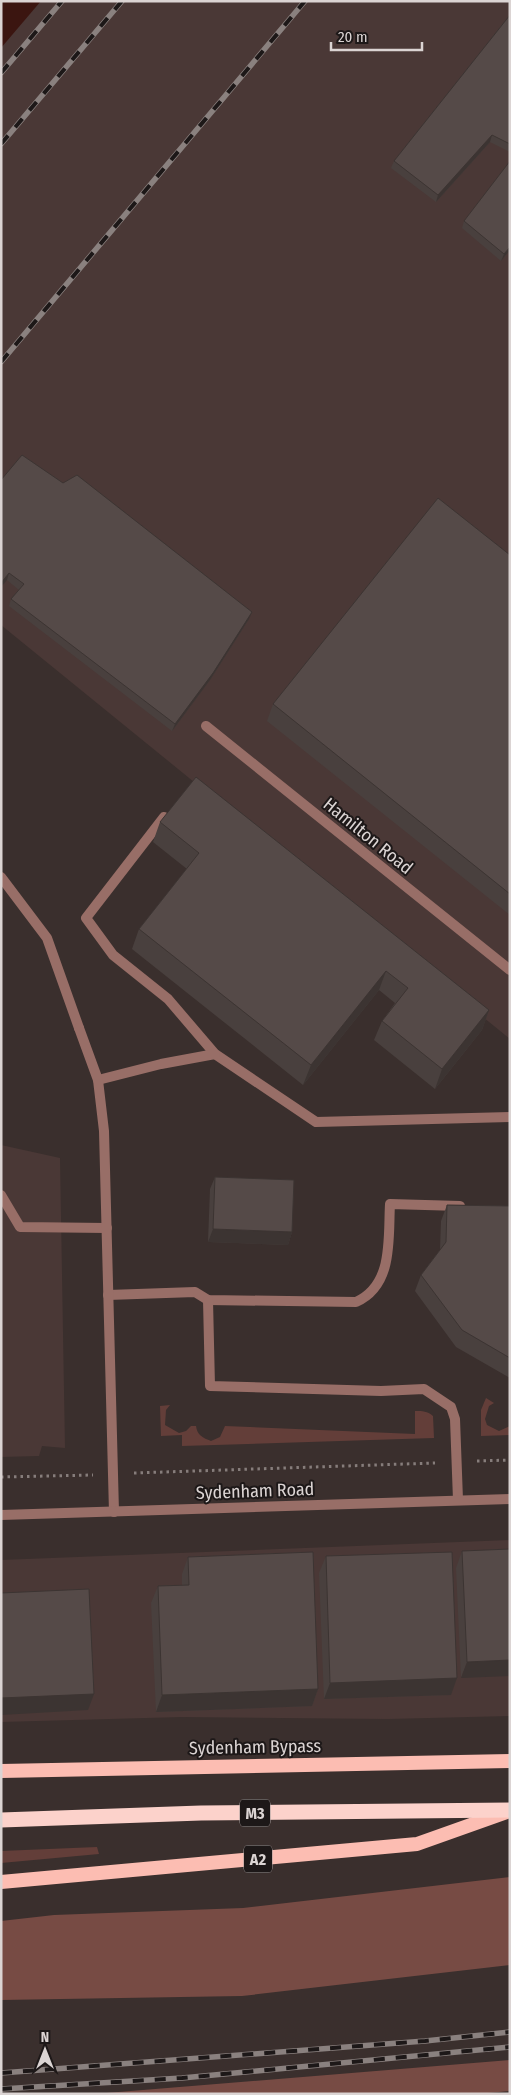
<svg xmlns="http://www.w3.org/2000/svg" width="511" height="2095" viewBox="0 0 511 2095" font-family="'Fira Sans Condensed',sans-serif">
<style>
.built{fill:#4a3836}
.green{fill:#633e39}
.forest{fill:#774b44}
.water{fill:#3b1510}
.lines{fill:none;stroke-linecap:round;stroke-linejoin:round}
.path{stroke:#867d7b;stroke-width:3;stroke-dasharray:2.5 4;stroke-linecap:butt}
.service{stroke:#986e67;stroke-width:10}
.minor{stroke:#986e67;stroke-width:10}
.tertiary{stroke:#986e67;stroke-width:10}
.trunk{stroke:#fcbdb2;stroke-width:14}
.motorway{stroke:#fcd2cb;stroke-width:15}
.rail-casing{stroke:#8a817f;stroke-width:5.5}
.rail{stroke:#1d1818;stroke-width:4;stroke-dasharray:11;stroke-linecap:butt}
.wall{fill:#49403e}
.shaded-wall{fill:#3c3432}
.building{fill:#554a48;stroke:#3c3432}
.labels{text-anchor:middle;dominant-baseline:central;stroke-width:4;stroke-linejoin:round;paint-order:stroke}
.shield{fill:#1d1818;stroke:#a29c9b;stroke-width:1}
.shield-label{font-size:16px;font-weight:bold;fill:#dbd4d3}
.street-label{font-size:18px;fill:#dbd4d3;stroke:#1d1818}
</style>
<rect width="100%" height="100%" fill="#3a2f2d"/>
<g class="built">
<polygon points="1,1 510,1 510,1039 1,625"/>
<polygon points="1,1145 60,1158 65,1448 42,1446 39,1456 1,1457"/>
<polygon points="510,1540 510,1716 388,1719 182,1717 1,1722 1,1560"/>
</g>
<g class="green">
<polygon points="486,1398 494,1403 489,1406 485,1419 487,1425 499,1431 510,1426 510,1435 481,1436 481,1410"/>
<path d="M170,1405L166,1410L165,1425L179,1433L186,1431L191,1426H196C197,1435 203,1438 211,1441L220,1437L225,1426L415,1434V1411C423,1411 427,1411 433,1416L434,1438L182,1446V1435L161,1436L160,1406Z"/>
<polygon points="97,1847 99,1854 1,1863 1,1851"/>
</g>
<g class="forest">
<polygon points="510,1877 510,1965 242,1996 1,2000 1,1921 54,1915 243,1908"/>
<polygon points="510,2060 510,2091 477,2094 94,2094"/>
</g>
<polygon class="water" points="1,1 41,1 1,48"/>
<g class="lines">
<g class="path">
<polyline points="477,1461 510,1460"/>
<polyline points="134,1473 435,1463"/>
<polyline points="1,1477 93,1475"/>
</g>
<g class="service">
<polyline points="206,726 510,970"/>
<polyline points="164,817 86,918 113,955 168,999 215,1054 316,1122 510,1117"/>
<polyline points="1,877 47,938 79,1028"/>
<polyline points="98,1080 161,1064 215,1054"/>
<polyline points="1,1195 20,1227 107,1228"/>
<path d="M108,1295L195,1292L208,1300L356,1302C394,1285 388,1238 390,1204L460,1206"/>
<polyline points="208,1300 210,1386 381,1391 424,1389 451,1407 455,1419 458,1500"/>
</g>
<polyline class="minor" points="79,1028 98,1080 104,1131 114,1512"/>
<polyline class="tertiary" points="1,1515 510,1499"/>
<g class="trunk">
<polyline points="1,1771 510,1761"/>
<polyline points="1,1882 417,1844 507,1812"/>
</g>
<polyline class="motorway" points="1,1820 201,1813 510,1810"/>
<defs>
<g id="rail">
<polyline points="1,73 62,1"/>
<polyline points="1,144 122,1"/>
<polyline points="1,362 305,1"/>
<polyline points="1,2073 425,2041 510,2032"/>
<polyline points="1,2089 182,2078 510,2047"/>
</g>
</defs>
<use href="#rail" class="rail-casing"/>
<use href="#rail" class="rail"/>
</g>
<g class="wall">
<polygon points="510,15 510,152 490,142 436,202 391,168 394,161"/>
<polygon points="464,221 510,250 501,261 462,228"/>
<polygon points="1,480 249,619 210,680 172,731 9,606 11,599 19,590 7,580"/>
<polygon points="510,555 510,915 267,721 273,704"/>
<polygon points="160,822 489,1010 482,1030 435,1089 374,1040 382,1021 395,1003 379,990 303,1085 132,949 139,929 187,869 153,842"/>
<polygon points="215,1177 292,1232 288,1245 208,1242 210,1189"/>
<polygon points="447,1205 510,1206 510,1378 456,1347 415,1291 421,1275 440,1250 441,1221"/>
<polygon points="510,1549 461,1678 456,1568 462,1551"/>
<polygon points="326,1556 451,1695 324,1699 319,1573"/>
<polygon points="188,1557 318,1689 312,1706 156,1712 151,1603 158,1586 182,1585 182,1574"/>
</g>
<g class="shaded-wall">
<polygon points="492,135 490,142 436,202 438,195"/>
<polygon points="510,247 510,250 501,261 504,254"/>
<polygon points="9,573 7,580 1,587 1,583"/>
<polygon points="252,612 249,619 210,680 172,731 175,724"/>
<polygon points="386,971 379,990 303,1085 311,1065"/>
<polygon points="489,1010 482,1030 435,1089 442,1069"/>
<polygon points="213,1229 292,1232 288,1245 208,1242"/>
<polygon points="510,1660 510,1676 461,1678 467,1662"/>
<polygon points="457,1678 451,1695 324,1699 330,1683"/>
<polygon points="318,1689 312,1706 156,1712 162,1695"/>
<polygon points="94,1694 88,1710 1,1715 1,1698"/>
</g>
<g class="building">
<polygon points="510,15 510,144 492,135 438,195 394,161"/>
<polygon points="510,161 510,247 504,254 464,221"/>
<polygon points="22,455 63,483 77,475 252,612 213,673 175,724 11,599 24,584 9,573 1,583 1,480"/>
<polygon points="438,498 510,555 510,894 273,704"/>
<polygon points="196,777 489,1010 442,1069 382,1021 408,988 386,971 311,1065 139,929 199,853 160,822"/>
<polygon points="215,1177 294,1180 292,1232 213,1229"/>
<polygon points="447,1205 510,1206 510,1358 462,1330 421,1275 446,1242"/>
<polygon points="510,1549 510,1660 467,1662 462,1551"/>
<polygon points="313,1552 318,1689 162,1695 158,1586 189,1585 188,1557"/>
<polygon points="452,1552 457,1678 330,1683 326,1556"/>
<polygon points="89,1589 94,1694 1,1698 1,1593"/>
</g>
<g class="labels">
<g class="shield">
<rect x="240" y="1799.5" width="30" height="27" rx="4"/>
<rect x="244" y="1845.5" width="28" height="27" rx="4"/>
</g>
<g class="shield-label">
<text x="255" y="1813">M3</text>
<text x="258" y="1859">A2</text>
</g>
<g class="street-label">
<text transform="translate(368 836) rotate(39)">Hamilton Road</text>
<text transform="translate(255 1491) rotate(-2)">Sydenham Road</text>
<text transform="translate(255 1747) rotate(-1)">Sydenham Bypass</text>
</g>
</g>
<rect width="511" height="2095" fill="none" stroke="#dbd4d3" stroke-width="5"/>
<g transform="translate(45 2050)" stroke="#1d1818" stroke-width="4" paint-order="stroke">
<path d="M0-4L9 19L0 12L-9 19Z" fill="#dbd4d3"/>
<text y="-8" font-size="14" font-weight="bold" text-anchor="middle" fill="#dbd4d3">N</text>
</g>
<path d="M331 42v8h91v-8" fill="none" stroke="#dbd4d3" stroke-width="2.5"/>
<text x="338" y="42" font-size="15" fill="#dbd4d3" stroke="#1d1818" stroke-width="4" paint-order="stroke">20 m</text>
</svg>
